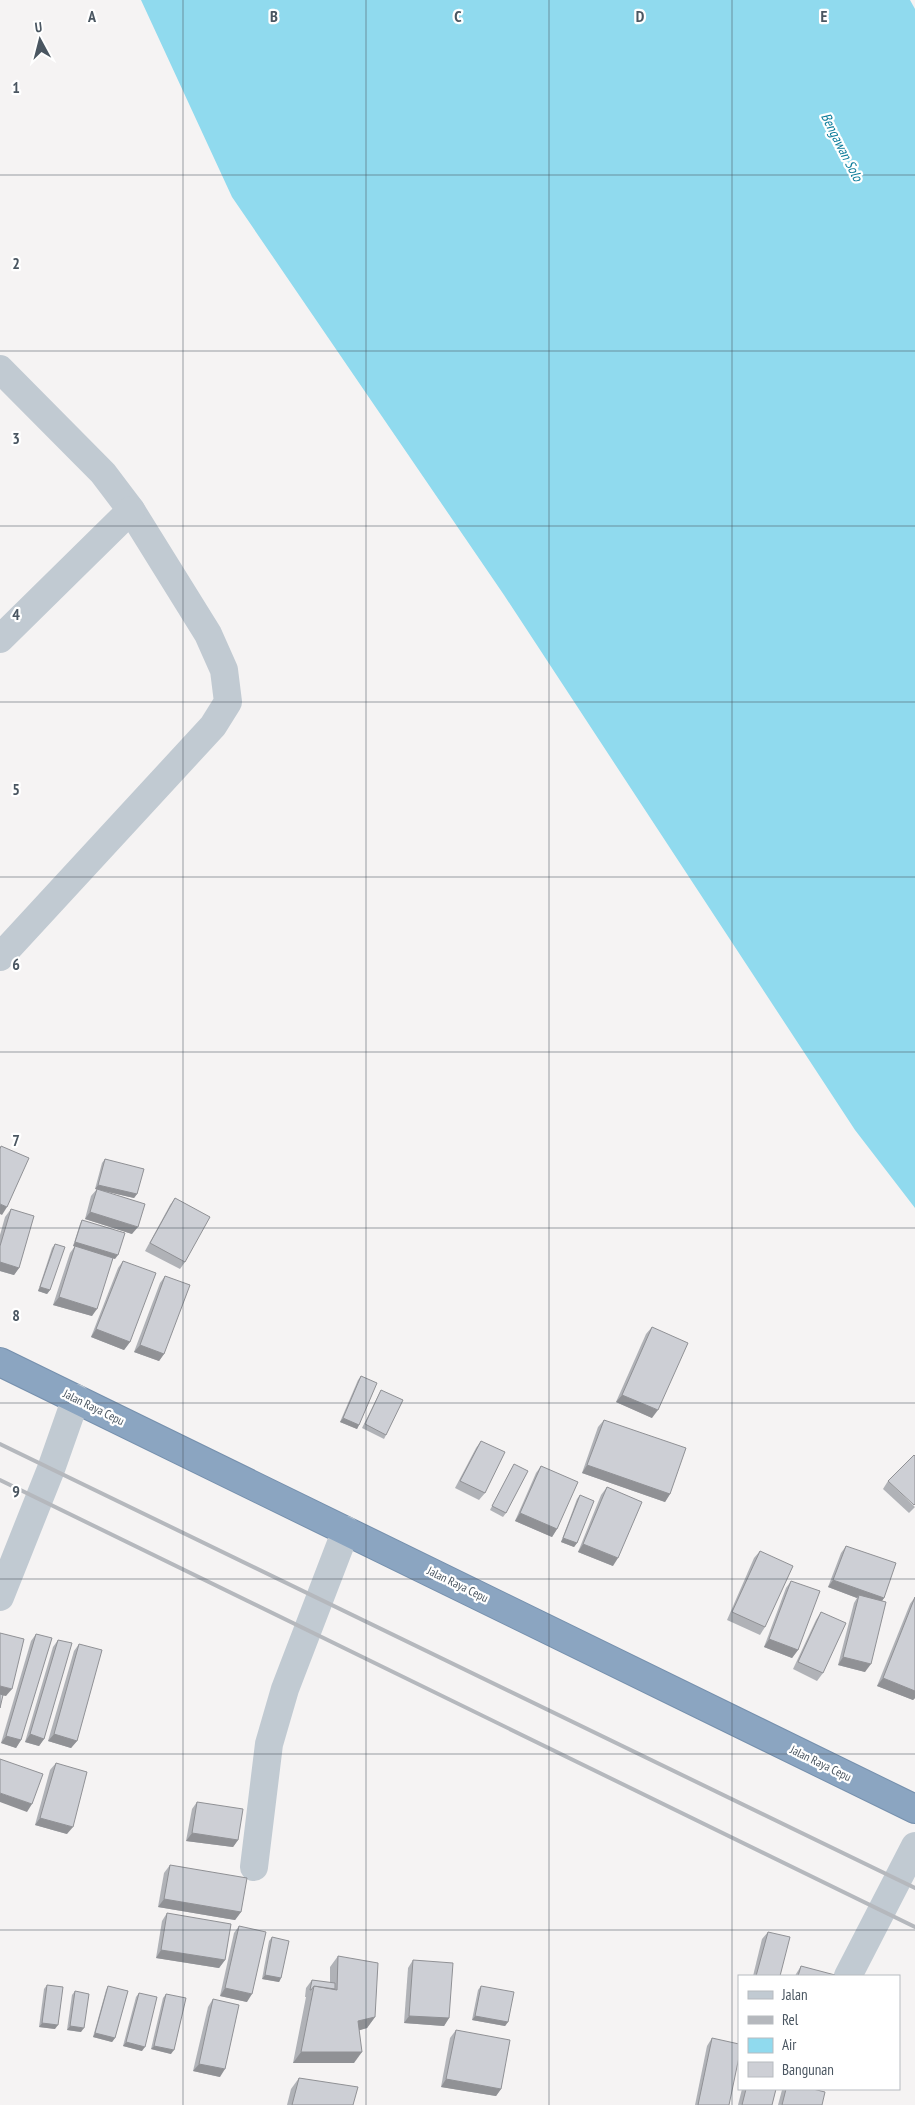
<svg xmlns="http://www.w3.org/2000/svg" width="915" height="2105" viewBox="0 0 915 2105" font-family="'PT Sans Narrow',sans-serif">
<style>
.water{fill:#90daee}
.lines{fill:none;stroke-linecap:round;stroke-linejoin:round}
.highway-casing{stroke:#7690ad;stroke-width:30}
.minor{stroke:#c1cad2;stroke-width:28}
.highway{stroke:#8ba5c1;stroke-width:28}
.rail{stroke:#b5b8bd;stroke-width:4}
.wall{fill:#b0b2b7}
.shaded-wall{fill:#909195}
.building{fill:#cdcfd5;stroke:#909195}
.grid{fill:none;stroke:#4a5661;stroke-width:1;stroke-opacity:0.55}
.labels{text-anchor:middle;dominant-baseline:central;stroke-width:4.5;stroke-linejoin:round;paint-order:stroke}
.street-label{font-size:12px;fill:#4a5661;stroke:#fff}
.water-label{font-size:14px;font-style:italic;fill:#0c7c9b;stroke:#fff}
.grid-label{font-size:16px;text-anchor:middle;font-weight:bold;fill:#4a5661;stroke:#fff;stroke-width:4.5;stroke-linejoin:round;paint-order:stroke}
</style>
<rect width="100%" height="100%" fill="#f5f3f3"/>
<polygon class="water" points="141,0 910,0 915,9 915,1208 855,1130 504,595 232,197"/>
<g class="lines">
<defs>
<polyline id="highway" points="0,1362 915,1809"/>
</defs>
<use href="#highway" class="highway-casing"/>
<g class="minor">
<polyline points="0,369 103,473 131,510 208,634 224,670 228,702 213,726 0,957"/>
<polyline points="0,639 131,510"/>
<polyline points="0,1597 51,1469 76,1398"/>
<polyline points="254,1867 269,1744 285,1689 346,1530"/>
<polyline points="848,1976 915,1846"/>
</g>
<use href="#highway" class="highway"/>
<g class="rail">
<polyline points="0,1444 915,1888"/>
<polyline points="0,1480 915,1927"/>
</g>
</g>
<g class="wall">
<polygon points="105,1159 137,1194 134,1198 104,1191 132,1234 85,1219 91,1196 97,1189 95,1189 102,1163"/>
<polygon points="175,1198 185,1262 180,1269 145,1251 170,1205"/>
<polygon points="11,1209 19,1268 14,1275 0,1271 0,1235 5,1217"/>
<polygon points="82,1220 115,1259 113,1258 92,1316 53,1305 70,1253 75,1246 73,1246 80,1224"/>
<polygon points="55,1244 50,1290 47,1294 38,1291 52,1248"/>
<polygon points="123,1261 130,1342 124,1350 91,1337 118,1268"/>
<polygon points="165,1276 164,1354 159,1361 134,1352 160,1283"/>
<polygon points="652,1327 652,1418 616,1402 646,1334"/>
<polygon points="361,1376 359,1425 357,1429 340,1422 358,1380"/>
<polygon points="381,1390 386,1435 384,1439 362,1428"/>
<polygon points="604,1420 670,1494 665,1502 582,1473 598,1427"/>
<polygon points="481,1441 485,1493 479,1500 455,1488 476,1448"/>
<polygon points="514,1464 506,1513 503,1517 490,1510"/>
<polygon points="541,1466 557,1529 552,1537 515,1521 536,1473"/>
<polygon points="888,1481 915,1507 909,1513 883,1489"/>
<polygon points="607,1487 613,1566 578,1552 601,1495"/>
<polygon points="580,1495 577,1543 574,1547 561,1542 577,1499"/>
<polygon points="846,1546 884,1598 882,1601 865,1672 838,1665 854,1603 857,1598 828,1587 841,1553"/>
<polygon points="760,1551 765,1627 760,1635 727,1620 754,1558"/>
<polygon points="791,1581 798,1650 792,1658 764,1647 786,1588"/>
<polygon points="915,1597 915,1698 913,1700 877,1686 910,1604"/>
<polygon points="821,1612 823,1673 817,1681 793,1669 816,1620"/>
<polygon points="36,1634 21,1740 16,1748 1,1743 31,1641"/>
<polygon points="58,1640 44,1739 39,1746 25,1742 53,1647"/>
<polygon points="79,1644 77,1741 71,1748 48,1741 74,1651"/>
<polygon points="56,1763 67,1834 35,1825 50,1770"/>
<polygon points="197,1802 238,1840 233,1847 186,1841 192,1809"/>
<polygon points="170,1865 241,1912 235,1920 158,1907 164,1873"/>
<polygon points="167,1913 225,1960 219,1968 156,1958 162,1921"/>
<polygon points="239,1926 247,2002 220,1996 234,1933"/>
<polygon points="768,1932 780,1976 753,1976 762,1939"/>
<polygon points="272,1937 281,1978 279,1982 262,1979 269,1941"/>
<polygon points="338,1956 375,2017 367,2028 359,2030 354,2063 293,2063 306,1997 305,1997 306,1988 312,1980 330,1983 330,1967"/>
<polygon points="413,1960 449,2018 444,2026 404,2023 408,1968"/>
<polygon points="801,1966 835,1976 795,1976 796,1974"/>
<polygon points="47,1985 55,2029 39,2027 44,1989"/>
<polygon points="108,1986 115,2038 112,2042 93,2037 106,1990"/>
<polygon points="481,1986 508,2022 505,2026 472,2020 478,1990"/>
<polygon points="75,1991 81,2032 67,2030 72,1995"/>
<polygon points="139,1993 142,2051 123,2046 136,1997"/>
<polygon points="166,1994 171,2054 151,2049 163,1998"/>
<polygon points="213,1999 220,2077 193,2071 208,2007"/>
<polygon points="456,2030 501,2089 496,2096 441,2087 450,2038"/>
<polygon points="712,2038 729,2105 695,2105 707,2046"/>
<polygon points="299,2078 353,2105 287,2105 291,2089"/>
<polygon points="742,2089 776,2089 772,2105 738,2105"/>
<polygon points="783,2089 786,2089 822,2105 778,2105 782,2090"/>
</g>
<g class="shaded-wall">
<polygon points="98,1185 137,1194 134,1198 95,1189"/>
<polygon points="0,1204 7,1207 2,1215 0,1214"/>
<polygon points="90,1212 138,1227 132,1234 85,1219"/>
<polygon points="75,1242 118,1255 115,1259 73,1246"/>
<polygon points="0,1262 19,1268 14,1275 0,1271"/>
<polygon points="40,1287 50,1290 47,1294 38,1291"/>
<polygon points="59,1297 97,1309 92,1316 53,1305"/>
<polygon points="96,1329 130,1342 124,1350 91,1337"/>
<polygon points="140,1345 164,1354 159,1361 134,1352"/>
<polygon points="622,1395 658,1410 652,1418 616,1402"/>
<polygon points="343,1418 359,1425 357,1429 340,1422"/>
<polygon points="587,1465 670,1494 665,1502 582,1473"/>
<polygon points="520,1513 557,1529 552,1537 515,1521"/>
<polygon points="563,1538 577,1543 574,1547 561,1542"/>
<polygon points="583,1544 618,1558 613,1566 578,1552"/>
<polygon points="833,1580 884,1598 879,1605 859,1595 857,1598 828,1587"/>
<polygon points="769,1639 798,1650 792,1658 764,1647"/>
<polygon points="843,1657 871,1664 865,1672 838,1665"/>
<polygon points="883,1678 915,1691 915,1698 913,1700 877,1686"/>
<polygon points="0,1686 12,1689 6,1696 0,1695"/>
<polygon points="30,1734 44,1739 39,1746 25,1742"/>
<polygon points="54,1734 77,1741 71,1748 48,1741"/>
<polygon points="6,1736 21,1740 16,1748 1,1743"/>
<polygon points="0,1793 32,1804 27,1812 0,1802"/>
<polygon points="40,1818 73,1827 67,1834 35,1825"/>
<polygon points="192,1833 238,1840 233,1847 186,1841"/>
<polygon points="164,1899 241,1912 235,1920 158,1907"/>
<polygon points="161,1950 225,1960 219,1968 156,1958"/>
<polygon points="265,1975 281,1978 279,1982 262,1979"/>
<polygon points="225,1988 252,1994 247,2002 220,1996"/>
<polygon points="409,2016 449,2018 444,2026 404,2023"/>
<polygon points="475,2016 508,2022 505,2026 472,2020"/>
<polygon points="375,2017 367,2028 357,2031 358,2021"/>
<polygon points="42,2023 58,2025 55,2029 39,2027"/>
<polygon points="70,2026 84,2028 81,2032 67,2030"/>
<polygon points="95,2033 115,2038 112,2042 93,2037"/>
<polygon points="126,2042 145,2047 142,2051 123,2046"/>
<polygon points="154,2046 174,2050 171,2054 151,2049"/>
<polygon points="301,2052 362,2052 354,2063 293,2063"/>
<polygon points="199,2064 225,2069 220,2077 193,2071"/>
<polygon points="446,2079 501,2089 496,2096 441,2087"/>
</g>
<g class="building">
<polygon points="1,1146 29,1158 7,1207 0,1204 0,1149"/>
<polygon points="105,1159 144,1169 137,1194 98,1185"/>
<polygon points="97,1189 145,1204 138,1227 90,1212"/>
<polygon points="175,1198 210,1217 185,1262 150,1243"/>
<polygon points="11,1209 34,1216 19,1268 0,1262 0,1246"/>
<polygon points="82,1220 125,1233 118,1255 75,1242"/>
<polygon points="55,1244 65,1247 50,1290 40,1287"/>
<polygon points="75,1246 113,1258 97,1309 59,1297"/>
<polygon points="123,1261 156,1273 130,1342 96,1329"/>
<polygon points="165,1276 190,1285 164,1354 140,1345"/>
<polygon points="652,1327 688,1343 658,1410 622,1395"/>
<polygon points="361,1376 377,1383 359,1425 343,1418"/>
<polygon points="381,1390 403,1400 386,1435 365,1424"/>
<polygon points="604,1420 686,1448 670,1494 587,1465"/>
<polygon points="481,1441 505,1452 485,1493 460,1481"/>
<polygon points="914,1455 915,1456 915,1504 914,1505 888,1481"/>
<polygon points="514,1464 528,1471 506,1513 492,1506"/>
<polygon points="541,1466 578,1482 557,1529 520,1513"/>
<polygon points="607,1487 642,1502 618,1558 583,1544"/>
<polygon points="580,1495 594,1501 577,1543 563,1538"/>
<polygon points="846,1546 896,1563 884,1598 833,1580"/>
<polygon points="760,1551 793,1566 765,1627 732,1612"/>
<polygon points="791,1581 820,1591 798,1650 769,1639"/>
<polygon points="859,1595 886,1602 871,1664 843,1657"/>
<polygon points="915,1597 915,1691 883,1678"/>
<polygon points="821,1612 846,1623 823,1673 798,1662"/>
<polygon points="0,1633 24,1639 12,1689 0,1686"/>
<polygon points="36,1634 52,1638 21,1740 6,1736"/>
<polygon points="58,1640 72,1643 44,1739 30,1734"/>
<polygon points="79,1644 102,1650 77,1741 54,1734"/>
<polygon points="0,1694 3,1695 0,1708"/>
<polygon points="0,1759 43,1774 32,1804 0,1793"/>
<polygon points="56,1763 87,1772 73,1827 40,1818"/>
<polygon points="197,1802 243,1809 238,1840 192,1833"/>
<polygon points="170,1865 247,1878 241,1912 164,1899"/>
<polygon points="167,1913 231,1924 225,1960 161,1950"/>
<polygon points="239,1926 266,1932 252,1994 225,1988"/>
<polygon points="768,1932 790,1937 780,1976 756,1976"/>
<polygon points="272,1937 289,1941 281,1978 265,1975"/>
<polygon points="338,1956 378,1963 375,2017 358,2021 362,2052 301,2052 314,1986 337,1990"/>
<polygon points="413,1960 453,1963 449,2018 409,2016"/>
<polygon points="801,1966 835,1975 835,1976 798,1976"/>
<polygon points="312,1980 335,1983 335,1989 314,1986 311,1990 310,1990"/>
<polygon points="47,1985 63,1987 58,2025 42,2023"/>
<polygon points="108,1986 128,1991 115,2038 95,2033"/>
<polygon points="481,1986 514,1992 508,2022 475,2016"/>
<polygon points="75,1991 89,1994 84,2028 70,2026"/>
<polygon points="139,1993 157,1997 145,2047 126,2042"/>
<polygon points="166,1994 186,1998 174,2050 154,2046"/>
<polygon points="213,1999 239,2005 225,2069 199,2064"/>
<polygon points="456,2030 510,2040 501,2089 446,2079"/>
<polygon points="712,2038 739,2044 739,2057 729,2105 698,2105"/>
<polygon points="299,2078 358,2087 353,2105 292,2105"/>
<polygon points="746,2089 776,2089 772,2105 742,2105"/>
<polygon points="786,2089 813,2089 825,2092 822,2105 782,2105"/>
</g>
<path class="grid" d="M183,0V2105M366,0V2105M549,0V2105M732,0V2105M0,175H915M0,351H915M0,526H915M0,702H915M0,877H915M0,1052H915M0,1228H915M0,1403H915M0,1579H915M0,1754H915M0,1930H915"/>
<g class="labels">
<g class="street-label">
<text transform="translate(94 1407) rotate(26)">Jalan Raya Cepu</text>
<text transform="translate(458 1584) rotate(26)">Jalan Raya Cepu</text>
<text transform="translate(821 1763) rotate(26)">Jalan Raya Cepu</text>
</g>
<g class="water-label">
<text transform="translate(842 147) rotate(63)">Bengawan Solo</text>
</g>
</g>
<g class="grid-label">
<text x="92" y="22">A</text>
<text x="274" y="22">B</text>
<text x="458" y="22">C</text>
<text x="640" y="22">D</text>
<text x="824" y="22">E</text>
<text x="16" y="93">1</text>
<text x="16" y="269">2</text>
<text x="16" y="444">3</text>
<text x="16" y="620">4</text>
<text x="16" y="795">5</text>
<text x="16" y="970">6</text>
<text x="16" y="1146">7</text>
<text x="16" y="1321">8</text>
<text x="16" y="1497">9</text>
</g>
<rect x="738" y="1975" width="162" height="115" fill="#ffffff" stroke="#b7bbc0"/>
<rect x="748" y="1991" width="25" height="8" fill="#c1cad2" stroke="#b7bbc0"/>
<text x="782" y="2000" font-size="15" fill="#4a5661">Jalan</text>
<rect x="748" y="2016" width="25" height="8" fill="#b5b8bd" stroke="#b7bbc0"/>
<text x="782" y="2025" font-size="15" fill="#4a5661">Rel</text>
<rect x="748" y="2038" width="25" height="15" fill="#90daee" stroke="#b7bbc0"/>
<text x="782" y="2050" font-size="15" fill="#4a5661">Air</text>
<rect x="748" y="2062" width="25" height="15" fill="#cdcfd5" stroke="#b7bbc0"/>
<text x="782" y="2075" font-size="15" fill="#4a5661">Bangunan</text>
<g transform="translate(40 40) rotate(353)" stroke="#ffffff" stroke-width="4" paint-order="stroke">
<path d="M0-4L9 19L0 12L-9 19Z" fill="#4a5661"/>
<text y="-8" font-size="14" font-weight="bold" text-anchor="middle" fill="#4a5661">U</text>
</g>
</svg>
